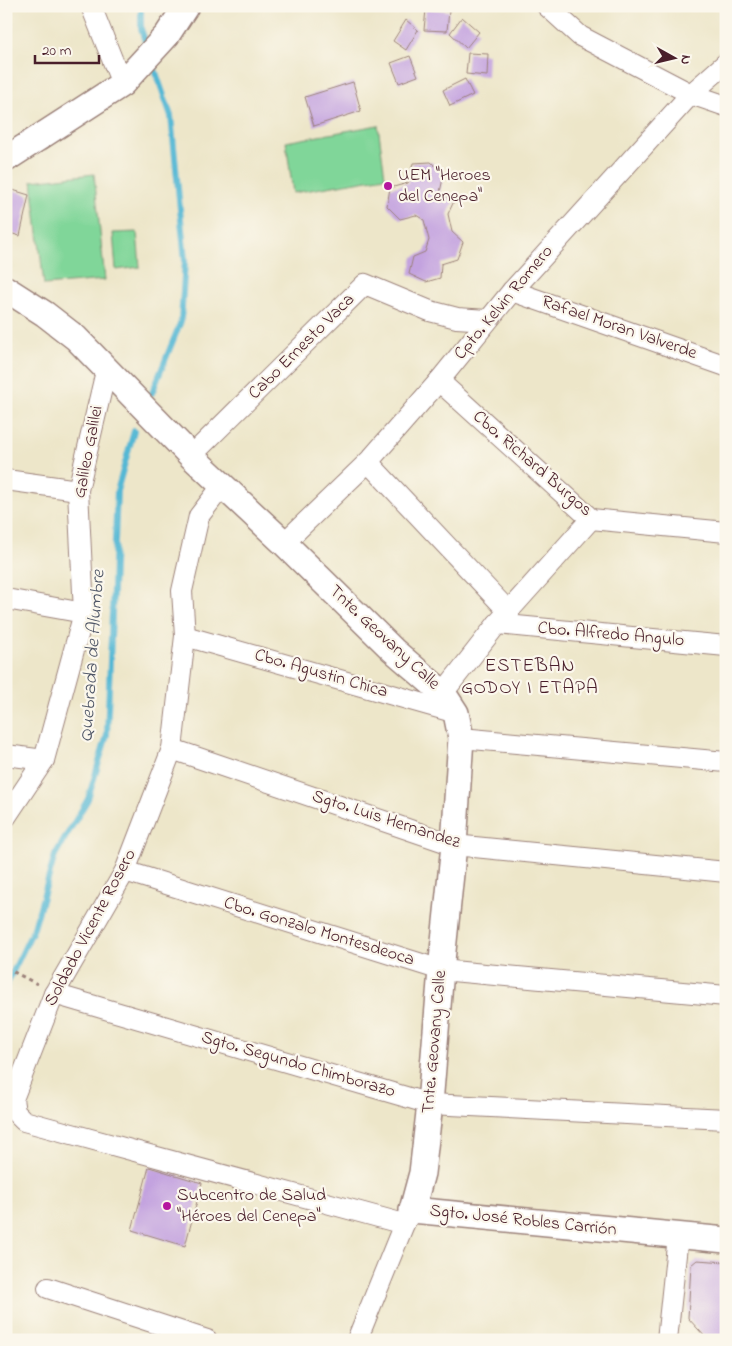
<svg xmlns="http://www.w3.org/2000/svg" width="732" height="1346" viewBox="0 0 732 1346" font-family="'Indie Flower',sans-serif">
<style>
.green{fill:#80d699;stroke:#657a62}
.lines{fill:none;stroke-linecap:round;stroke-linejoin:round}
.stream{stroke:#55b8d4;stroke-width:6}
.building{fill:#c3a2df}
.minor-casing{stroke:#9c827a;stroke-width:22}
.tertiary-casing{stroke:#9c827a;stroke-width:28}
.path{stroke:#9c827a;stroke-width:3;stroke-dasharray:4 4;stroke-linecap:butt}
.minor{stroke:#fff;stroke-width:20}
.tertiary{stroke:#fff;stroke-width:25}
.poi-dot{fill:#b5179e;stroke:#fbf7ec;stroke-width:2}
.labels{text-anchor:middle;dominant-baseline:central;stroke-width:4.5;stroke-linejoin:round;paint-order:stroke}
.poi-label{font-size:18px;fill:#4a1f2b;stroke:#fbf7ec;text-anchor:start}
.street-label{font-size:18px;fill:#4a1f2b;stroke:#fbf7ec}
.water-label{font-size:19px;font-style:italic;fill:#4e5566;stroke:#fbf7ec}
.neighbourhood-label{font-size:19px;letter-spacing:1px;fill:#4a1f2b;stroke:#fbf7ec}
</style>
<rect width="100%" height="100%" fill="#fbf7ec"/>
<filter id="ink" filterUnits="userSpaceOnUse"><feTurbulence type="fractalNoise" baseFrequency=".02" numOctaves="2"/><feDisplacementMap in="SourceGraphic" scale="10" xChannelSelector="R" yChannelSelector="G"/><feConvolveMatrix kernelMatrix="1 2 1 2 8 2 1 2 1" color-interpolation-filters="sRGB"/></filter>
<filter id="wash" filterUnits="userSpaceOnUse"><feTurbulence type="fractalNoise" baseFrequency=".0096" numOctaves="4" result="noise"/><feDisplacementMap in="SourceGraphic" scale="20" xChannelSelector="R" yChannelSelector="G"/><feGaussianBlur stdDeviation="1.12" result="paint"/><feColorMatrix in="noise" values="0 0 0 0 0 0 0 0 0 0 0 0 0 0 0 0 0 1.4 0 .05"/><feComposite in="paint" operator="in"/></filter>
<g filter="url(#wash)">
<rect width="100%" height="100%" fill="#ede6c9"/>
<g class="green">
<polygon points="378,125 385,177 293,193 286,142"/>
<polygon points="94,174 105,280 44,285 32,181"/>
<polygon points="137,232 140,267 116,270 113,233"/>
</g>
<g class="lines">
<g class="stream">
<polyline points="141,6 141,29 147,47"/>
<polyline points="152,61 171,116 185,261 181,321 152,393"/>
<polyline points="6,986 34,928 55,855 88,799 107,735 117,491 134,431"/>
</g>
</g>
<g id="blocks">
<g class="building">
<polygon points="426,9 449,11 447,31 424,30"/>
<polygon points="462,17 479,32 466,48 450,33"/>
<polygon points="406,20 418,30 406,50 393,41"/>
<polygon points="468,53 488,54 487,76 466,74"/>
<polygon points="410,56 418,76 399,83 391,63"/>
<polygon points="465,79 473,95 450,106 443,90"/>
<polygon points="353,82 361,111 314,126 305,97"/>
<polygon points="431,162 444,174 440,192 454,201 448,214 452,232 463,242 457,259 441,264 440,278 426,282 409,274 413,257 425,252 429,240 424,220 416,215 400,219 387,206 390,188 408,183 413,163"/>
<polygon points="6,188 29,195 20,236 6,232"/>
<polygon points="149,1167 202,1183 185,1246 132,1230"/>
<polygon points="697,1260 726,1262 726,1340 708,1340 688,1318 691,1265"/>
</g>
</g>
</g>
<g filter="url(#ink)">
<use href="#blocks" fill-opacity="0" stroke="#9c827a" stroke-width="1"/>
<g class="lines">
<defs>
<g id="minor">
<polyline points="91,6 122,84"/>
<polyline points="547,6 580,36 691,94 726,106"/>
<polyline points="512,291 726,366"/>
<polyline points="439,381 591,519 726,532"/>
<polyline points="191,456 365,284 430,311 457,318 487,320"/>
<polyline points="368,462 509,612"/>
<polyline points="6,480 78,490"/>
<polyline points="223,485 199,516 182,591 185,636 172,749 125,871 54,994 13,1099 15,1112 24,1121 404,1224 412,1210"/>
<polyline points="284,543 368,462 439,381 512,291 691,94 726,63"/>
<polyline points="6,599 84,613"/>
<polyline points="497,624 726,646"/>
<polyline points="185,636 456,713"/>
<polyline points="443,693 497,624 591,519"/>
<polyline points="461,738 726,762"/>
<polyline points="172,749 454,845 726,872"/>
<polyline points="6,755 44,760"/>
<polyline points="6,817 44,760 84,613 78,490 106,371"/>
<polyline points="125,871 441,970 726,996"/>
<polyline points="54,994 430,1104 726,1119"/>
<polyline points="48,1288 207,1340"/>
<polyline points="357,1340 404,1224"/>
<polyline points="667,1340 678,1236"/>
</g>
<g id="tertiary">
<polyline points="6,159 122,84 167,35 186,6"/>
<polyline points="6,289 45,314 76,338 191,456 284,543 393,650 443,693 456,713 461,738 454,845 441,970 430,1104 422,1173 412,1210 726,1240"/>
</g>
</defs>
<use href="#minor" class="minor-casing"/>
<use href="#tertiary" class="tertiary-casing"/>
<polyline class="path" points="6,968 37,984"/>
<use href="#minor" class="minor"/>
<use href="#tertiary" class="tertiary"/>
</g>
</g>
<g class="poi-dot">
<circle cx="388" cy="186" r="5"/>
<circle cx="167" cy="1206" r="5"/>
</g>
<g class="labels">
<g class="poi-label">
<text x="398" y="176">UEM "Heroes<tspan x="398" dy="21">del Cenepa"</tspan></text>
<text x="177" y="1196">Subcentro de Salud<tspan x="177" dy="21">"Héroes del Cenepa"</tspan></text>
</g>
<g class="street-label">
<text transform="translate(504 303) rotate(-50)">Cpto. Kelvin Romero</text>
<text transform="translate(619 328) rotate(19)">Rafael Moran Valverde</text>
<text transform="translate(302 347) rotate(-45)">Cabo Ernesto Vaca</text>
<text transform="translate(89 452) rotate(-79)">Galileo Galilei</text>
<text transform="translate(532 464) rotate(41)">Cbo. Richard Burgos</text>
<text transform="translate(611 635) rotate(5)">Cbo. Alfredo Angulo</text>
<text transform="translate(384 638) rotate(43)">Tnte. Geovany Calle</text>
<text transform="translate(321 674) rotate(16)">Cbo. Agustin Chica</text>
<text transform="translate(386 820) rotate(18)">Sgto. Luis Hernandez</text>
<text transform="translate(91 928) rotate(-62)">Soldado Vicente Rosero</text>
<text transform="translate(319 932) rotate(17)">Cbo. Gonzalo Montesdeoca</text>
<text transform="translate(435 1042) rotate(-85)">Tnte. Geovany Calle</text>
<text transform="translate(298 1065) rotate(16)">Sgto. Segundo Chimborazo</text>
<text transform="translate(523 1221) rotate(6)">Sgto. José Robles Carrión</text>
</g>
<g class="water-label">
<text transform="translate(93 656) rotate(-86)">Quebrada de Alumbre</text>
</g>
<g class="neighbourhood-label">
<text x="530" y="666">ESTEBAN<tspan x="530" dy="22">GODOY I ETAPA</tspan></text>
</g>
</g>
<rect width="732" height="1346" fill="none" stroke="#fbf7ec" stroke-width="25"/>
<g transform="translate(674 58) rotate(98)" stroke="#fbf7ec" stroke-width="4" paint-order="stroke">
<path d="M0-4L9 19L0 12L-9 19Z" fill="#4a1f2b"/>
<text y="-8" font-size="14" font-weight="bold" text-anchor="middle" fill="#4a1f2b">N</text>
</g>
<path d="M35 55v8h64v-8" fill="none" stroke="#4a1f2b" stroke-width="2.5"/>
<text x="42" y="55" font-size="15" fill="#4a1f2b" stroke="#fbf7ec" stroke-width="4" paint-order="stroke">20 m</text>
</svg>
